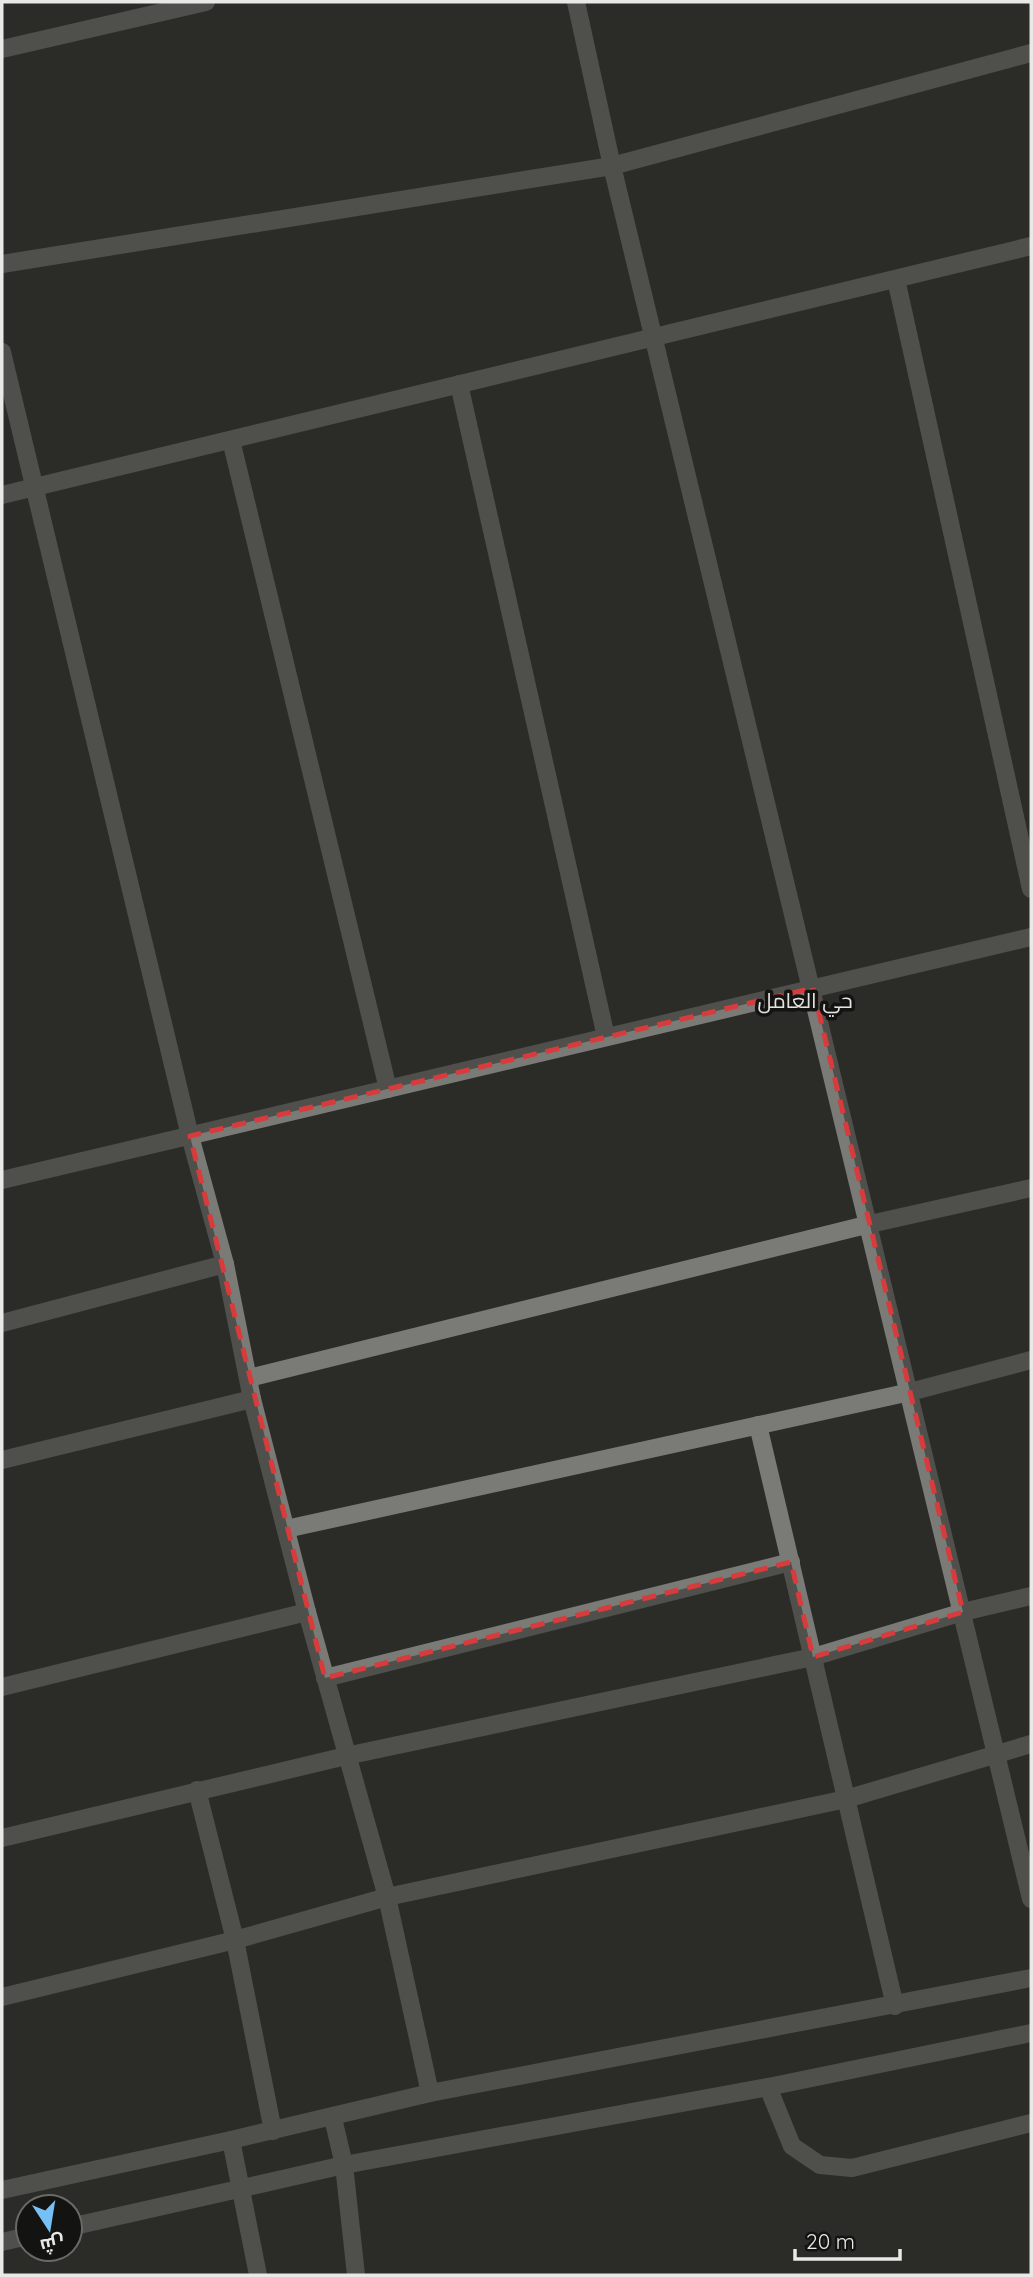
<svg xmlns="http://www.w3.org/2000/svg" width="1033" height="2277" viewBox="0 0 1033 2277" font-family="Quicksand,Cairo,sans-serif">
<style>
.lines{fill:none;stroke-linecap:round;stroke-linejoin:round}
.service{stroke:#7a7b77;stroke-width:18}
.minor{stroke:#7a7b77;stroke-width:18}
.tertiary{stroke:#7a7b77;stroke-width:18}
.marked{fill:none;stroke:#d83b3b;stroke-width:5;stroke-dasharray:14 9;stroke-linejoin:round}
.labels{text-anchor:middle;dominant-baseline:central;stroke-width:7;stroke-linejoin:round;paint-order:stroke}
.neighbourhood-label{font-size:21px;fill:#e3e3df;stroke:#131312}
</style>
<rect width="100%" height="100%" fill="#2b2b28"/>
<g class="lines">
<polyline class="service" points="768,2087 792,2146 820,2165 852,2168 1031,2123"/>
<g class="minor">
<polyline points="576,2 612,166 1031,1899"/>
<polyline points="2,49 206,2"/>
<polyline points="2,264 612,166 1031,53"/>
<polyline points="896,279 1031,889"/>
<polyline points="2,352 190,1136 225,1264 252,1399 307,1612 387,1897 430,2093"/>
<polyline points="459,384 606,1037"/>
<polyline points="231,440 388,1089"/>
<polyline points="2,495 1031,246"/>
<polyline points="2,1180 1031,937"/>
<polyline points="2,1323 225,1264"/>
<polyline points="249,1378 870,1224 1031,1188"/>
<polyline points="758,1425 895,2006"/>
<polyline points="2,1460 252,1399"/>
<polyline points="286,1529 910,1392 1031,1360"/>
<polyline points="325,1678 791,1562"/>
<polyline points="2,1687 307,1612"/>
<polyline points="197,1790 235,1940 273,2131"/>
<polyline points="2,1838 346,1756 813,1657 963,1612 1031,1596"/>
<polyline points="2,1997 235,1940 387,1897 846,1799 1031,1744"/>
<polyline points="2,2190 231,2140"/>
<polyline points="70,2227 243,2188"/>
<polyline points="2,2242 28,2236"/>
</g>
<g class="tertiary">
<polyline points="333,2118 344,2165 356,2275"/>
<polyline points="243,2188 344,2165 768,2087 1031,2033"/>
<polyline points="258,2275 231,2140 430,2093 1031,1978"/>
</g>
</g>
<path d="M0 0H1033V2277H0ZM813,988L963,1612L813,1657L791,1562L325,1678L190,1136Z" fill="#2b2b28" fill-opacity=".55" fill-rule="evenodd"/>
<path class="marked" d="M813,988L963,1612L813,1657L791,1562L325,1678L190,1136Z"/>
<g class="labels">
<g class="neighbourhood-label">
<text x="805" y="1000">حي العامل</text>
</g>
</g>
<rect width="1033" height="2277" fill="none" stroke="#e9e9e7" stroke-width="7"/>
<g transform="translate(49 2228) rotate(168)"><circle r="33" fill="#131312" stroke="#696967" stroke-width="2"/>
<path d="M0-5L12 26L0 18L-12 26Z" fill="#76c0f6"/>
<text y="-10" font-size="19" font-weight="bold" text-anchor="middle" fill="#e9e9e7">ش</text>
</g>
<path d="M795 2249v10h105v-10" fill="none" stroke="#e9e9e7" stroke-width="3.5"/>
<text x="806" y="2249" font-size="21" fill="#e9e9e7" stroke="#131312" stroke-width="5" paint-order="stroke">20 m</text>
</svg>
